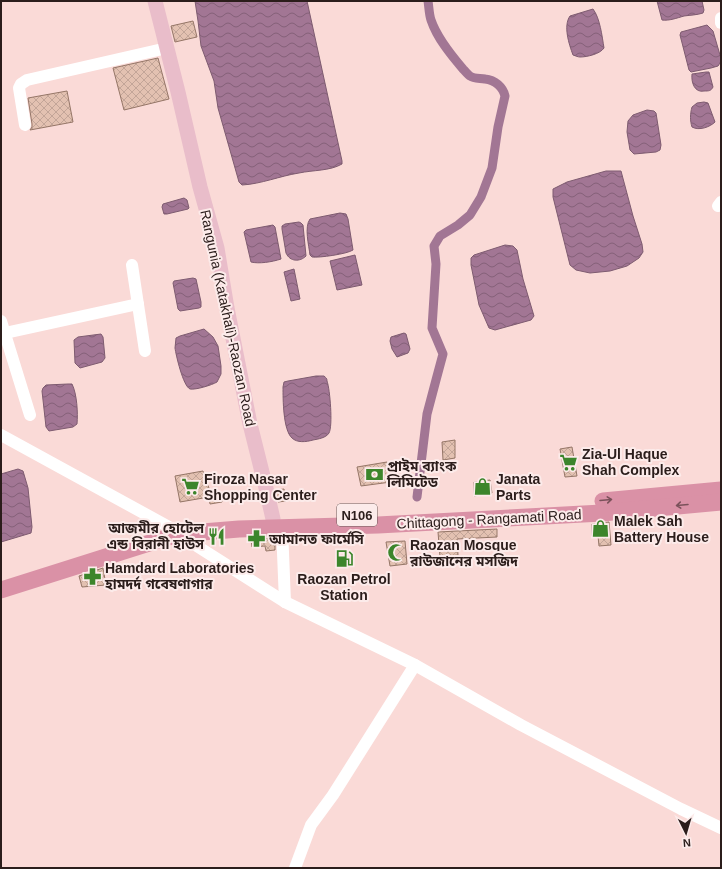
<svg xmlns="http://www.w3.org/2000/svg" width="722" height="869" viewBox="0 0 722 869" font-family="Helvetica,'Noto Sans Bengali',sans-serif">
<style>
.water{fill:url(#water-waves);stroke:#7e5b70}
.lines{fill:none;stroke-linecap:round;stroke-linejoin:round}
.canal{stroke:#a27694;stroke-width:9}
.building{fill:url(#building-cross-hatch);stroke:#957667}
.minor{stroke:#fff;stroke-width:12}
.major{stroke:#e9bdca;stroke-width:15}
.highway{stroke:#da91a6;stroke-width:17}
.oneway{stroke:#7a515a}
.labels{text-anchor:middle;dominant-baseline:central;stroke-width:4;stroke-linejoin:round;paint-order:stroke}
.shield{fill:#fcebea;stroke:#6a5b59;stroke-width:1}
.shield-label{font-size:13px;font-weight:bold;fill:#2b1d1b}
.street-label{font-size:14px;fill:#2b1d1b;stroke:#fcebea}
.poi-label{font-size:14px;font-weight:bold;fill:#2b1d1b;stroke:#fcebea;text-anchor:start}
</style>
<defs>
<pattern id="water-waves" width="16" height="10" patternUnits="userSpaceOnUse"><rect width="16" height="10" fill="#a27694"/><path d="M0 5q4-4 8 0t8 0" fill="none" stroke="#846078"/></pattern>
<pattern id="building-cross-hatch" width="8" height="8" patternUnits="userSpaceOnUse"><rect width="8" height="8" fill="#e3c1b1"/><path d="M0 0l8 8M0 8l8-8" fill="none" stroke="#c3a598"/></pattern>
</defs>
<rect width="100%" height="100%" fill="#fadad7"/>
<g class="water">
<path d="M195,1H307L342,161V164C330,171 313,170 299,173C280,176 261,184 242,185L239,182L218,108L214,81L201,46L198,21Z"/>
<path d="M657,1H702L704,10L703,13C697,15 691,15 684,16C677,18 669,21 662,20Z"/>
<path d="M593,9C600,18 602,36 604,48C600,54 587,57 580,57C578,57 576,56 573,55C569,44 563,26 570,16Z"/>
<polygon points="707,25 713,31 720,55 721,60 720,63 718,66 711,68 691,72 689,70 680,35 681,32"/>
<path d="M706,72H709L713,87C711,91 709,91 704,91C695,93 691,83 692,74Z"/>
<path d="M704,102L708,103L715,122C710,127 699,131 692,127C690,121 690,114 692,107L697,103Z"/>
<polygon points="647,110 654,111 656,113 661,145 660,150 656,152 634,154 630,150 627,132 628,121 633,115"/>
<polygon points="606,171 621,171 633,216 642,244 643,252 639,258 627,266 610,271 590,273 576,270 570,265 553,197 553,189 567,182"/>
<polygon points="184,198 187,200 189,208 188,209 167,214 164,214 162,207 163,204"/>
<path d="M340,213L346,214L348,219L353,250C347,254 319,258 312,257L310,255C309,246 304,227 310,219Z"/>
<path d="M299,222L301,223L303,225L306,256C300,262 290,262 286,253L282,229V226L285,224Z"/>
<path d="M273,225L275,227L281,259C272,262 259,264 251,262L244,232L246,230Z"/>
<polygon points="505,245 513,246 517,250 523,279 534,316 531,320 495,330 489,328 479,305 471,265 471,258 474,255"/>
<polygon points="355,255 362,285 337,290 330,261"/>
<polygon points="294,269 300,299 291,301 284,272"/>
<polygon points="193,278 196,279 201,302 201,307 199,308 180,311 178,309 173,283 174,281"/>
<path d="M204,329L213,337L218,346L221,366V374L217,382C212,385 196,390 190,389C183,386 176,355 175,348C175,345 176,341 176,338L180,336Z"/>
<polygon points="404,333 406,334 410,349 408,353 397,357 392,349 390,341 391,337"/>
<polygon points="101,334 103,337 105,358 102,362 80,368 75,363 74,340 78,337"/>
<path d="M316,376H324C326,378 327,378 327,381C330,389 333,426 329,433C326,438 318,439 313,440C306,442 297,443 292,438C283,430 283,399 283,387L284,382L288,381Z"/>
<path d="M68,384H72C77,394 78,413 77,424L73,427L49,431L46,427L42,391L43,388L46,385Z"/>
<polygon points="18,469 23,471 28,488 32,527 31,533 1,542 1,474"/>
</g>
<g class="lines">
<path class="canal" d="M417,497L427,414L436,380L443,354L432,328L436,264L434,246L440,236L458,225L470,215L481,197L492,168L498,127L505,96C503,87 495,80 485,79C480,78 474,79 470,76C468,75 465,71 463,69C451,55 437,38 431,20C429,14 429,7 428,1"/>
</g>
<g class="building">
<polygon points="193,21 197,37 175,42 171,26"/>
<polygon points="158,58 169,99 124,110 113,68"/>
<polygon points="67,91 73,122 30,130 32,127 32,124 28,98"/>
<polygon points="455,440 455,458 443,460 442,442"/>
<polygon points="572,447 577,476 565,477 560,449"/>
<polygon points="387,462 391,482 361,486 357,467"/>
<polygon points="203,471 211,494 223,493 222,502 210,504 209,497 180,502 175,476"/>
<polygon points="490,480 492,493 474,496 474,482"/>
<polygon points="284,489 286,501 278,502 276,490"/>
<polygon points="609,522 611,545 599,546 598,536 592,536 592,524"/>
<polygon points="497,529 497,537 457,539 458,555 440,557 438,532"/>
<polygon points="275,538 275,550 266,551 265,546 252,547 251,539"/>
<polygon points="405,541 407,564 390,566 386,542"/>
<polygon points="103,568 106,585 82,587 79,576"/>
</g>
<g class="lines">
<g class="minor">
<polyline points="721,18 721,23"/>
<polyline points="25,125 19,88 21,84 27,80 167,48"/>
<polyline points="718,206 721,202"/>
<polyline points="132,265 145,351"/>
<polyline points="1,321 30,415"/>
<polyline points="1,334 138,304"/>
<polyline points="1,435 169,527"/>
<polyline points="282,528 285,602"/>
<polyline points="178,534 285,602 415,665 521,725 681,809 721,828"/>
<polyline points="295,868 311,825 333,795 415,665"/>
</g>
<polyline class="major" points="155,1 178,92 200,187 217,248 227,308 250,424 265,484 273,519"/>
<g class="highway">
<polyline points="603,501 721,490"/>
<polyline points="1,590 178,534 239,529 378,525 602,513 721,502"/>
</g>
</g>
<defs><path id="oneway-shaft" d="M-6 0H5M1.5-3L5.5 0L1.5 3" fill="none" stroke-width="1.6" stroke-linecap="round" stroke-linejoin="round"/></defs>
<g class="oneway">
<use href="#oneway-shaft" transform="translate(606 500) rotate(-5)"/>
<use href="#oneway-shaft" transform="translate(682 505) rotate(175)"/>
</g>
<defs>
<symbol id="supermarket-bare" viewBox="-9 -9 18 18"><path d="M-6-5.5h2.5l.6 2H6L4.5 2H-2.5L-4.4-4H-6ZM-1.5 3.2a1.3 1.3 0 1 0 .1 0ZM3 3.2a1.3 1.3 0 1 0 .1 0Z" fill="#3c852b" stroke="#fcebea" stroke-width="2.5" paint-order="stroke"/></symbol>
<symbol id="bank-bare" viewBox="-9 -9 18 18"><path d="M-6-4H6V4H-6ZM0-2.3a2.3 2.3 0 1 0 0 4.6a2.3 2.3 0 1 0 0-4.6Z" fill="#3c852b" stroke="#fcebea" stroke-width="2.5" paint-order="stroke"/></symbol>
<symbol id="shop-bare" viewBox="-9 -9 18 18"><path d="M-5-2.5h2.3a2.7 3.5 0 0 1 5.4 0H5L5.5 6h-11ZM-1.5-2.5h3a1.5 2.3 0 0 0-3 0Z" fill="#3c852b" stroke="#fcebea" stroke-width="2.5" paint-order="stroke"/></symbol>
<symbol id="restaurant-bare" viewBox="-9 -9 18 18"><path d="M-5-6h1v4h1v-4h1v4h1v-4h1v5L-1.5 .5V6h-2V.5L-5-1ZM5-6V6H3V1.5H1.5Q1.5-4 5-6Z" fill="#3c852b" stroke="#fcebea" stroke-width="2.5" paint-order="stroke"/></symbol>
<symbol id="pharmacy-bare" viewBox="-9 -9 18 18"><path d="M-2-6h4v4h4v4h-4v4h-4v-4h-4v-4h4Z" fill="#3c852b" stroke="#fcebea" stroke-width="2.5" paint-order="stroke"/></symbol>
<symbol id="mosque-bare" viewBox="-9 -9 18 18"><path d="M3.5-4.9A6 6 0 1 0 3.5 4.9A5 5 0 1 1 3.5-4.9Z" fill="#3c852b" stroke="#fcebea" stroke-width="2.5" paint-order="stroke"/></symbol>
<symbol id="fuel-bare" viewBox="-9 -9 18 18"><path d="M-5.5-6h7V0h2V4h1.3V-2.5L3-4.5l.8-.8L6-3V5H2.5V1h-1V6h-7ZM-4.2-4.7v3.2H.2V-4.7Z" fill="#3c852b" stroke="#fcebea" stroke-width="2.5" paint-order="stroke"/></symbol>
</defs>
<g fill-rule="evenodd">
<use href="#supermarket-bare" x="556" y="450" width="25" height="25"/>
<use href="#bank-bare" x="362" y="462" width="25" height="25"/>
<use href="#supermarket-bare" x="178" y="474" width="25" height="25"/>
<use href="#shop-bare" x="470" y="474" width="25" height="25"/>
<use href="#shop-bare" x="588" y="516" width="25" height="25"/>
<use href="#restaurant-bare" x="204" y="524" width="25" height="25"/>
<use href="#pharmacy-bare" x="244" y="526" width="25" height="25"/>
<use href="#mosque-bare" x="384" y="540" width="25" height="25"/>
<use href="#fuel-bare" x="332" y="546" width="25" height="25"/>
<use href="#pharmacy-bare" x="80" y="564" width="25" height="25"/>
</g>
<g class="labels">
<rect class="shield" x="337" y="504" width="40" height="22" rx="3"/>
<g class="shield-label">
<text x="357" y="515">N106</text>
</g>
<g class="street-label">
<text transform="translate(228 318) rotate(78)">Rangunia (Katakhali)-Raozan Road</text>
<text transform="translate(489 519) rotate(-3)">Chittagong - Rangamati Road</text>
</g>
<g class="poi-label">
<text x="582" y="454">Zia-Ul Haque<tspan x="582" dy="16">Shah Complex</tspan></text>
<text x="387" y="466">প্রাইম ব্যাংক<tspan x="387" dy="16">লিমিটেড</tspan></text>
<text x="204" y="479">Firoza Nasar<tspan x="204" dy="16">Shopping Center</tspan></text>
<text x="496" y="479">Janata<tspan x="496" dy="16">Parts</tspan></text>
<text x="614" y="521">Malek Sah<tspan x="614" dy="16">Battery House</tspan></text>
<text x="204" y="528" text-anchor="end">আজমীর হোটেল<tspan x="204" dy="16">এন্ড বিরানী হাউস</tspan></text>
<text x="269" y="539">আমানত ফার্মেসি</text>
<text x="410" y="545">Raozan Mosque<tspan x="410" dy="16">রাউজানের মসজিদ</tspan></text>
<text x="105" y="568">Hamdard Laboratories<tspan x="105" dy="16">হামদর্দ গবেষণাগার</tspan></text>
<text x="344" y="579" text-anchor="middle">Raozan Petrol<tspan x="344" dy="16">Station</tspan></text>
</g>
</g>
<rect width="722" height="869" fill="none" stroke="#2b1d1b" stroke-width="4"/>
<g transform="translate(686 833) rotate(175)" stroke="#fcebea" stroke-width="3" paint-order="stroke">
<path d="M0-3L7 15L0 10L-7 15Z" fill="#2b1d1b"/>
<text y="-6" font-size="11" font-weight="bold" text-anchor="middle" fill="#2b1d1b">N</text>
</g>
</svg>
